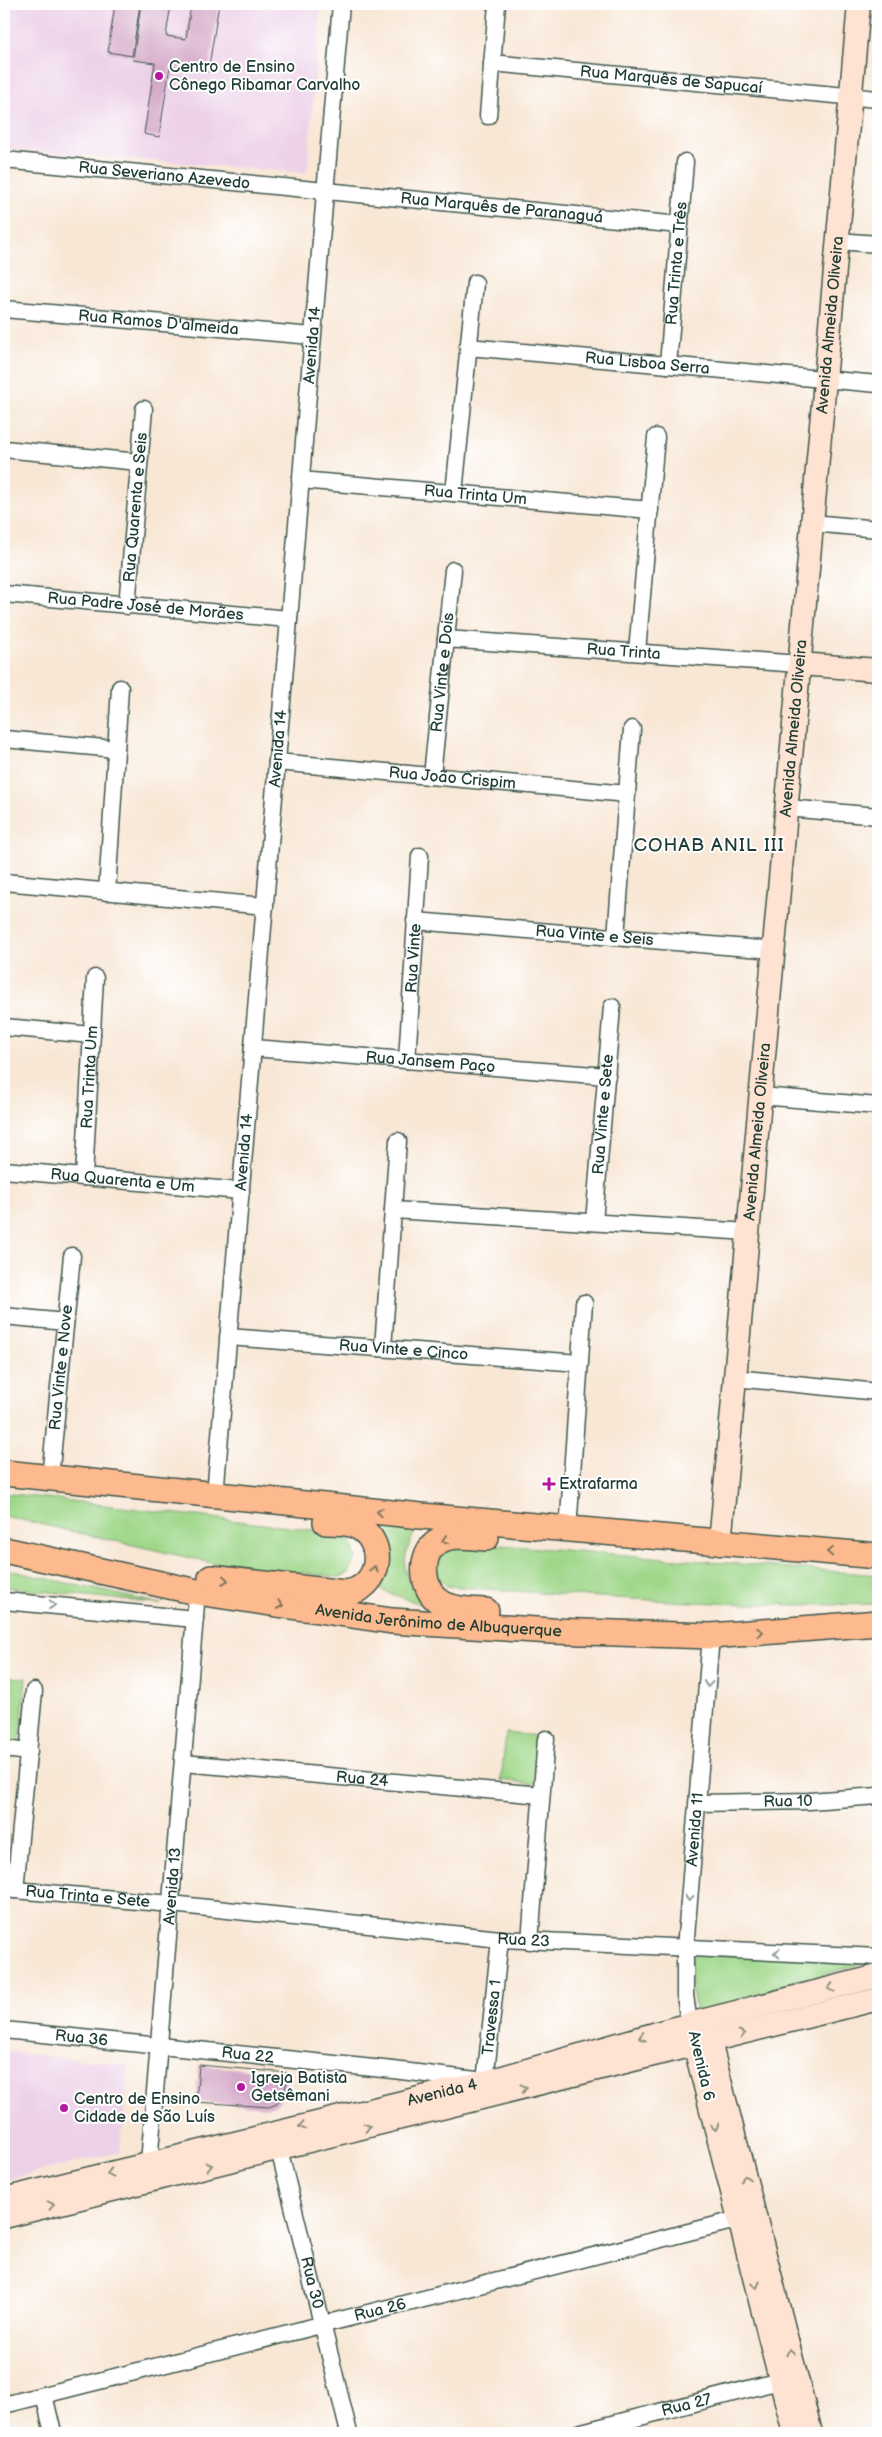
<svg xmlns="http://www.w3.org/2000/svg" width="882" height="2437" viewBox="0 0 882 2437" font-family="'Balsamiq Sans',sans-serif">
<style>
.built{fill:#edd1e9}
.green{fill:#9fd789;stroke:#5f8a5e}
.building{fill:#d6aaca}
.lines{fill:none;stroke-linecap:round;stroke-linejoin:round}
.street-casing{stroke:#40564c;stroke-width:19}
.secondary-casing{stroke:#40564c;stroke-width:25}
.primary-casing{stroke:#40564c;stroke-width:28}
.street{stroke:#fff;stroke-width:16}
.secondary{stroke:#fee3d2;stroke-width:22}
.primary{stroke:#fcba8e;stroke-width:25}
.oneway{stroke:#82755c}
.oneway2{stroke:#8f9e9a}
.oneway3{stroke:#8e9083}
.poi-dot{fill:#b5179e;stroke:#fff;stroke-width:2}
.labels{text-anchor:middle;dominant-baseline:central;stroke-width:4;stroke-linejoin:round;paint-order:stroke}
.poi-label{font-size:16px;fill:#1f3d34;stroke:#fff;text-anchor:start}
.street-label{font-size:16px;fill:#1f3d34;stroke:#fff}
.quarter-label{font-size:19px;letter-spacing:1px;fill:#1f3d34;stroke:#fff}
</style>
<rect width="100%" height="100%" fill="#fff"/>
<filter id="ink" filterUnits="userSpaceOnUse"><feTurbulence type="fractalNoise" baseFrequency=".02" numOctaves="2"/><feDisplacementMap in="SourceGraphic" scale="10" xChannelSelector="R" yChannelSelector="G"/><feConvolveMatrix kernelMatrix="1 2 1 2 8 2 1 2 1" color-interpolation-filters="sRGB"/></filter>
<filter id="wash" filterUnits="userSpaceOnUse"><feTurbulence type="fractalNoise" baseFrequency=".0096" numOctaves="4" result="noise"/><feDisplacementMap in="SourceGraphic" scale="20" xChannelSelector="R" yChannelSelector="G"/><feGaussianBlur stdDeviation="1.12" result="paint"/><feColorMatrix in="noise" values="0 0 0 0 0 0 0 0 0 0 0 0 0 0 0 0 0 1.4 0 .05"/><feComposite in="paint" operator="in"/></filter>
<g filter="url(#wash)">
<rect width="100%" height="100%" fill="#f8e7d5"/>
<g class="built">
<polygon points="4,4 321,4 307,173 4,149"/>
<polygon points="4,2051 129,2065 120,2152 4,2180"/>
</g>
<g class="green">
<polygon points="4,1493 338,1533 351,1541 356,1558 349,1573 339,1577 217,1564 4,1516"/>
<path d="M376,1521L416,1530C401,1558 400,1575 420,1600V1604L376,1588L381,1535L375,1523Z"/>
<path d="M450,1541L878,1575V1604C734,1608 591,1597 447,1586L436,1575L433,1561Z"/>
<polygon points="4,1569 161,1604 4,1587"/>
<polygon points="4,1677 26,1678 20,1744 4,1743"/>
<polygon points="506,1733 539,1736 534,1784 501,1780"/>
<polygon points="690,1954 878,1958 697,2015 691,1987"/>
</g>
<g id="blocks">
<g class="building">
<polygon points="115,4 140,4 132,56 108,52"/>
<polygon points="141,4 171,4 166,36 186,39 191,4 219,4 208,72 170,66 159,137 144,134 155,63 133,60"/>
<polygon points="199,2065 288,2073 285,2091 277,2104 269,2107 196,2102"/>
</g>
</g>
</g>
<g filter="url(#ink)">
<use href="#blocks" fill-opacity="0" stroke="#40564c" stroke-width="1"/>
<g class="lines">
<defs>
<g id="street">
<path id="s1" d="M492,63L878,99"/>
<polyline points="488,116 497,4"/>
<path id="s2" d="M4,160L680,225"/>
<polyline points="837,241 878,244"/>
<path id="s3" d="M4,309L312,336"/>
<path id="s4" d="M468,347L878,384"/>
<path id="s5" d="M668,365L685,162"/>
<polyline points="4,449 139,462"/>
<path id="s6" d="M300,480L650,510"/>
<polyline points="454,493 475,283"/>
<polyline points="812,523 878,529"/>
<path id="s7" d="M4,594L289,619"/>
<path id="s8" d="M127,606L144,409"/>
<path id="s9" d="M446,639L800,664"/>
<polyline points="637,652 656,437"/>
<polyline points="4,739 116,749"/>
<path id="s10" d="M277,762L627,794"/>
<path id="s11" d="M432,776L453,570"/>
<polyline points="787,808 878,816"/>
<polyline points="4,882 265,906"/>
<polyline points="107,892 120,688"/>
<path id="s12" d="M415,921L774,950"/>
<polyline points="616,937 632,729"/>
<polyline points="4,1027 92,1035"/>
<path id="s13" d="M253,1048L607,1076"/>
<path id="s14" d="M407,1060L420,856"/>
<polyline points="761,1096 878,1106"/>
<path id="s15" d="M4,1170L241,1191"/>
<path id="s16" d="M84,1177L95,978"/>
<polyline points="393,1210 749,1232"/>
<path id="s17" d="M594,1222L612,1007"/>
<polyline points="4,1316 65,1322"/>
<path id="s18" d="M228,1337L580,1363"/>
<polyline points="383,1348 398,1141"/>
<polyline points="735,1378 878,1392"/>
<path id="s19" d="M50,1478L72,1256"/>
<path id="s20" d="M215,1495L341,4"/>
<polyline points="568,1530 584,1303"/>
<polyline points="4,1601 195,1619"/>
<polyline points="4,1749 29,1752"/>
<path id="s21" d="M183,1763L541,1795"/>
<path id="s22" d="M698,1803L809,1801L878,1796"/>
<path id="s23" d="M4,1889L171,1904L500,1939L878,1957"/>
<polyline points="15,1890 34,1691"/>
<polyline points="530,1941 546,1739"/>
<path id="s24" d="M689,2024L685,1995V1949L711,1636"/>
<path id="s25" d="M4,2030L393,2070L476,2080"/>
<path id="s26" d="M487,2091L485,2082L500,1939"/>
<path id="s27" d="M276,2137L349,2433"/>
<path id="s28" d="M151,2173L149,2163L197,1592"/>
<polyline points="44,2395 53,2433"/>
<path id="s29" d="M4,2405L748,2217"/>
<path id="s30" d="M578,2433L791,2378"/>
</g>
<g id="secondary">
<polyline points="800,664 878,670"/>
<path id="s31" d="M720,1544L859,4"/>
<polyline points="691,2032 794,2433"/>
<polyline points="699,2033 710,2042 811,2433"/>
<path id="s32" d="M4,2199L485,2082L689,2024L878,1976"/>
<polyline points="4,2217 878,1999"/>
</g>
<g id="primary">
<polyline points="4,1473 421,1516 878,1556"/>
<path d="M486,1538C471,1537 452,1533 439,1541C418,1553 421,1590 440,1602C453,1610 470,1610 486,1611"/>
<path id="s33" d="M4,1550L197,1592L392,1621L552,1631L711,1636L878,1623"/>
<path d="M211,1578L345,1593C382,1589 388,1539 354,1525C346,1522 335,1522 326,1522"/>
</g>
</defs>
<use href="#street" class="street-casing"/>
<use href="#secondary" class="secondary-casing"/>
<use href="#primary" class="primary-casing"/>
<use href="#street" class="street"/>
<use href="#secondary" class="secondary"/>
<use href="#primary" class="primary"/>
</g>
<defs><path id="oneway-chevron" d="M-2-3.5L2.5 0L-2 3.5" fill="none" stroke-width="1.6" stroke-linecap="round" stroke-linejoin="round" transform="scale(1.25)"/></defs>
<g class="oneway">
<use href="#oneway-chevron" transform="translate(380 1512) rotate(-174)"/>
<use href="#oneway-chevron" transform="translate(445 1540) rotate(161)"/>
<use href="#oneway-chevron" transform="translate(830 1552) rotate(-176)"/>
<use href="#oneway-chevron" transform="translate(374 1569) rotate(-77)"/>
<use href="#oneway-chevron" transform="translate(225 1580) rotate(7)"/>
<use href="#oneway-chevron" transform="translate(280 1605) rotate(9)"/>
<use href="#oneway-chevron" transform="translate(760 1632) rotate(-4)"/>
</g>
<g class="oneway2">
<use href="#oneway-chevron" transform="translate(52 1605) rotate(5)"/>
<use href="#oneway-chevron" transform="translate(708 1684) rotate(95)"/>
<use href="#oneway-chevron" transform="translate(689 1898) rotate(95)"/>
<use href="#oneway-chevron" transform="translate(777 1953) rotate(-178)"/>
</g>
<g class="oneway3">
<use href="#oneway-chevron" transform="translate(831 1988) rotate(166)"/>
<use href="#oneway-chevron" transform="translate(742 2034) rotate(-14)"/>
<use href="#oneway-chevron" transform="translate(642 2037) rotate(164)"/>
<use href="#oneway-chevron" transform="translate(524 2088) rotate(-14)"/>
<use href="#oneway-chevron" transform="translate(302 2126) rotate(166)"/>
<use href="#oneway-chevron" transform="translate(367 2127) rotate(-14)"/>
<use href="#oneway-chevron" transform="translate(715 2127) rotate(76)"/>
<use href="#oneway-chevron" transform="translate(209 2166) rotate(-14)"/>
<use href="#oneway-chevron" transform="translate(110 2173) rotate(166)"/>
<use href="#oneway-chevron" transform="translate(745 2178) rotate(-104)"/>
<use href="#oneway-chevron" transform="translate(51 2205) rotate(-14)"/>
<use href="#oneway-chevron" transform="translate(756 2285) rotate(76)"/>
<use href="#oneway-chevron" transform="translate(790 2352) rotate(-104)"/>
</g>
</g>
<g class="poi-dot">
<circle cx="159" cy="76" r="5"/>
<path d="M546.5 1476.5h5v5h5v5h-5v5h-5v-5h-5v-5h5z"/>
<circle cx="241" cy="2087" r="5"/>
<circle cx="64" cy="2108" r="5"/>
</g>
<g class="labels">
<g class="poi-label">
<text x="169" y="67">Centro de Ensino<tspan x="169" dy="18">Cônego Ribamar Carvalho</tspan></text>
<text x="559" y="1484">Extrafarma</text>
<text x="251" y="2078">Igreja Batista<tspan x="251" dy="18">Getsêmani</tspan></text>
<text x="74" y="2099">Centro de Ensino<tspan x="74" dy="18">Cidade de São Luís</tspan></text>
</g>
<g class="street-label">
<text stroke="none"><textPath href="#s1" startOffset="180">Rua Marquês de Sapucaí</textPath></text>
<text stroke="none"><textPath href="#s2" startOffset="161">Rua Severiano Azevedo</textPath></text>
<text stroke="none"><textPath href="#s2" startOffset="500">Rua Marquês de Paranaguá</textPath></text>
<text stroke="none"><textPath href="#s5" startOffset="102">Rua Trinta e Três</textPath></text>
<text stroke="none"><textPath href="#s3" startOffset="155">Rua Ramos D'almeida</textPath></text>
<text stroke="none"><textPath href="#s31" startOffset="1224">Avenida Almeida Oliveira</textPath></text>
<text stroke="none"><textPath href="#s20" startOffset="1154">Avenida 14</textPath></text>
<text stroke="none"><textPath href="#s4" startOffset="180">Rua Lisboa Serra</textPath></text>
<text stroke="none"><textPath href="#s6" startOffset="176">Rua Trinta Um</textPath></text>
<text stroke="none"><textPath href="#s8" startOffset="99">Rua Quarenta e Seis</textPath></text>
<text stroke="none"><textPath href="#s7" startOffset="142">Rua Padre José de Morães</textPath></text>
<text stroke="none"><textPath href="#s9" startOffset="178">Rua Trinta</textPath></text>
<text stroke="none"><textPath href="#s11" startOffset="104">Rua Vinte e Dois</textPath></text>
<text stroke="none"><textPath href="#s31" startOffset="819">Avenida Almeida Oliveira</textPath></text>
<text stroke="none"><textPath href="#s20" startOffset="749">Avenida 14</textPath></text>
<text stroke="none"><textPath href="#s10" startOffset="176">Rua João Crispim</textPath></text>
<text stroke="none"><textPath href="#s12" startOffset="180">Rua Vinte e Seis</textPath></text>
<text stroke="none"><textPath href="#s14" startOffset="102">Rua Vinte</textPath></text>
<text stroke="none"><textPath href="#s13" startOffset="178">Rua Jansem Paço</textPath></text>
<text stroke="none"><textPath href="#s16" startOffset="100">Rua Trinta Um</textPath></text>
<text stroke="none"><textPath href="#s17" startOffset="108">Rua Vinte e Sete</textPath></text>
<text stroke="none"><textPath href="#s31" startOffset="414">Avenida Almeida Oliveira</textPath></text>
<text stroke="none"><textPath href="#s20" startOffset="344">Avenida 14</textPath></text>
<text stroke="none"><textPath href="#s15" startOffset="119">Rua Quarenta e Um</textPath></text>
<text stroke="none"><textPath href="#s18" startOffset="176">Rua Vinte e Cinco</textPath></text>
<text stroke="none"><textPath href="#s19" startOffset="111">Rua Vinte e Nove</textPath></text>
<text stroke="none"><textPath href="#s33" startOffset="441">Avenida Jerônimo de Albuquerque</textPath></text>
<text stroke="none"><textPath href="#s21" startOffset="180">Rua 24</textPath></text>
<text stroke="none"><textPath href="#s22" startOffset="90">Rua 10</textPath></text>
<text stroke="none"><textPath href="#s24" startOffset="195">Avenida 11</textPath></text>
<text stroke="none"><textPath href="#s28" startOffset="288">Avenida 13</textPath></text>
<text stroke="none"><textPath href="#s23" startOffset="84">Rua Trinta e Sete</textPath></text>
<text stroke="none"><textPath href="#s23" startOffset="522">Rua 23</textPath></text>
<text stroke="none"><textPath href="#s26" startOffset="74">Travessa 1</textPath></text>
<text stroke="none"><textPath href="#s25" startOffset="78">Rua 36</textPath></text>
<text stroke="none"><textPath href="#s25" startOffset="245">Rua 22</textPath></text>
<text transform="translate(701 2066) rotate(77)">Avenida 6</text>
<text stroke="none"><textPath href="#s32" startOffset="451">Avenida 4</textPath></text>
<text stroke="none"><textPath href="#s27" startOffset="150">Rua 30</textPath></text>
<text stroke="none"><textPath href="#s29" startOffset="388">Rua 26</textPath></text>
<text stroke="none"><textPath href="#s30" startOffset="112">Rua 27</textPath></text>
</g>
<g class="quarter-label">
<text x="709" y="845">COHAB ANIL III</text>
</g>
</g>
<rect width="882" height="2437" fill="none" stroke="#fff" stroke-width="20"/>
</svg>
